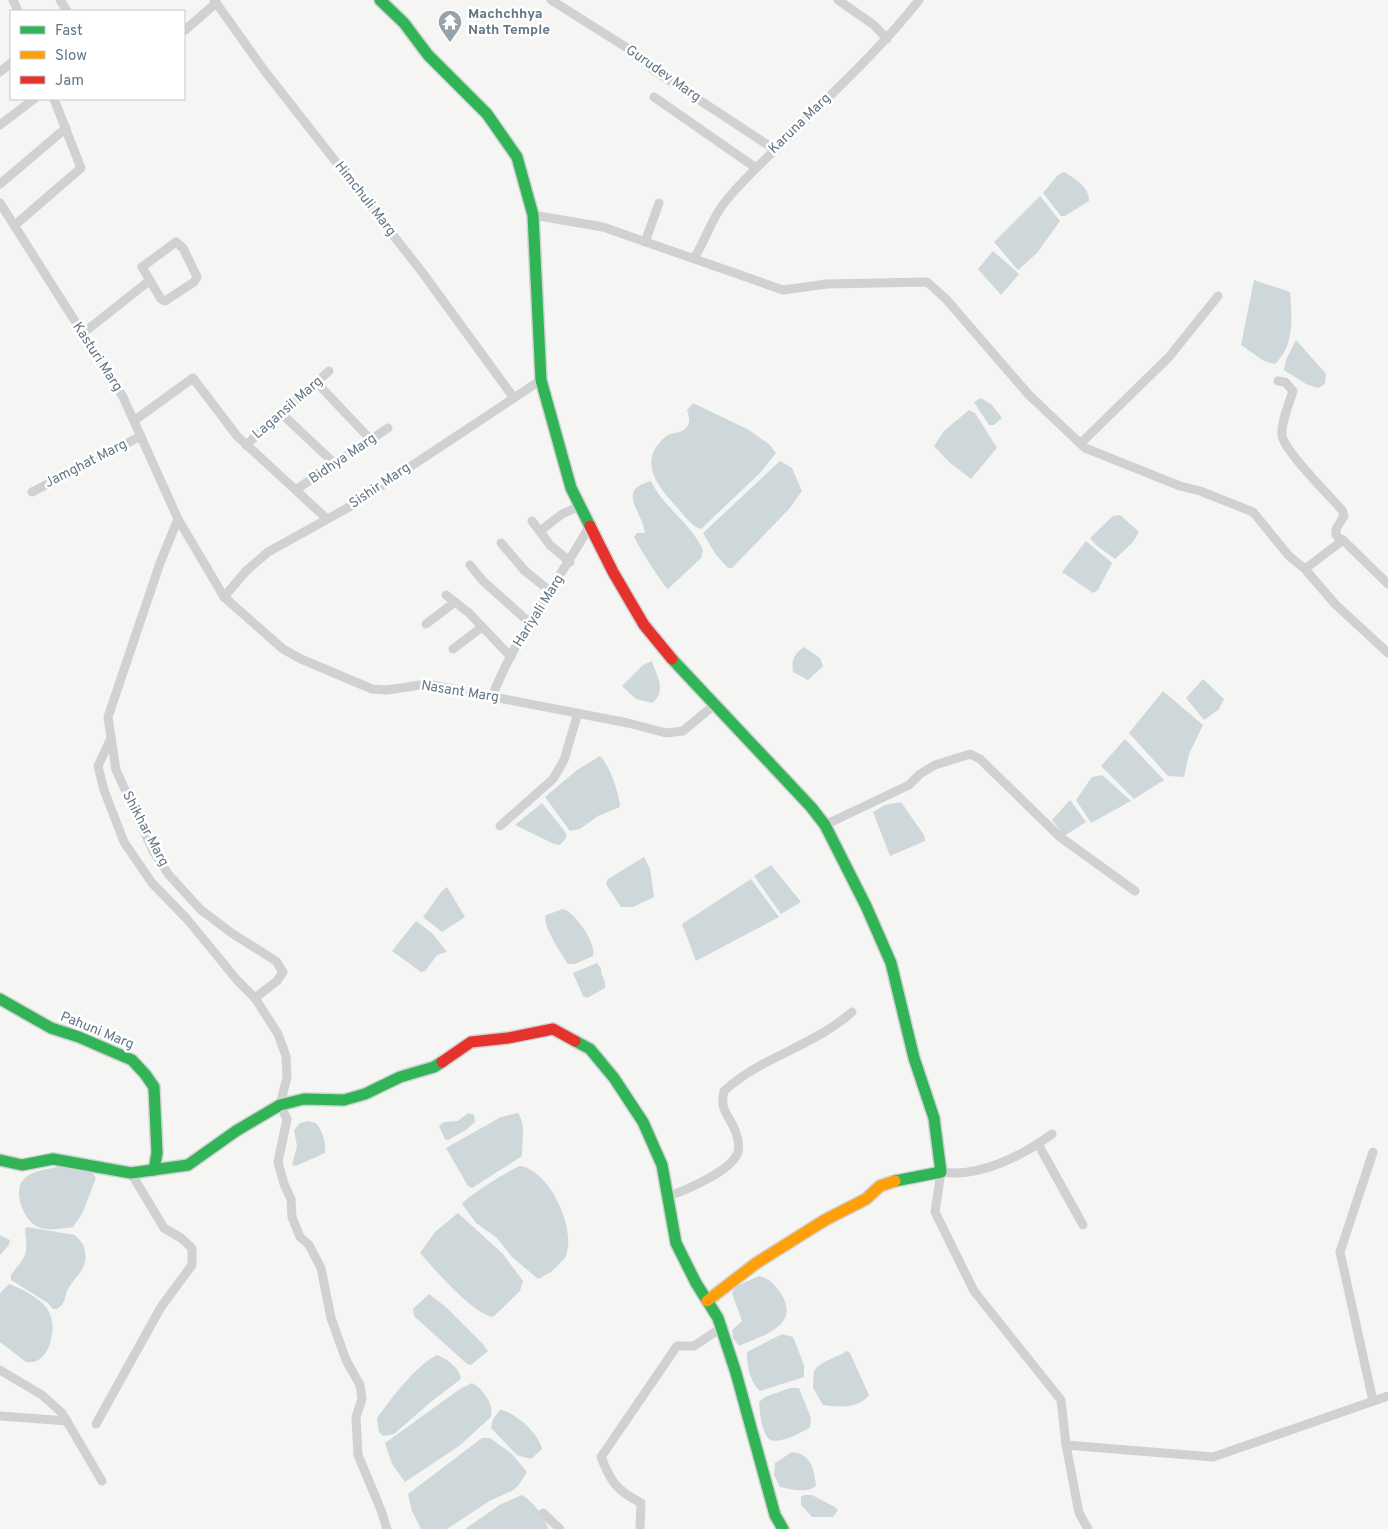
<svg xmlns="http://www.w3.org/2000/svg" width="1388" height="1529" viewBox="0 0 1388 1529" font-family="Overpass,sans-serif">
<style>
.water{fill:#ced8da}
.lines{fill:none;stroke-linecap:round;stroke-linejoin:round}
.fast-casing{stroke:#d0d2d3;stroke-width:14}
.slow-casing{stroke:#d0d2d3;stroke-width:14}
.jam-casing{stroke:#d0d2d3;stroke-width:14}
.street{stroke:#d0d1d2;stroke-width:9}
.fast{stroke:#30b455;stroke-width:11}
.slow{stroke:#ff9f0a;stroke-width:11}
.jam{stroke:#e5322d;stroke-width:11}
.labels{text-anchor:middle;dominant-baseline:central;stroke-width:5;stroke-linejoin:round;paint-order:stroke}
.poi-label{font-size:14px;font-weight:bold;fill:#637786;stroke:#fff;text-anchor:start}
.street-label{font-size:14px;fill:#637786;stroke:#fff}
</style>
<rect width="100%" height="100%" fill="#f5f5f3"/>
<g class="water">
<path d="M1064,172C1076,179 1089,187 1089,201L1065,216H1061L1043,193L1058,175Z"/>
<polygon points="1040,196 1060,221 1037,253 1018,270 994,242"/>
<polygon points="993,251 1019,274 1001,295 978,269"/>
<path d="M1254,280L1290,292C1292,318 1295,345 1275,364L1264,361L1241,345Z"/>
<polygon points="1296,340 1326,374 1325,384 1318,388 1306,384 1284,370 1286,360"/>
<polygon points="981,398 992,405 1002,418 994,425 989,425 974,402"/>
<path d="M693,403L749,430L770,445L776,453L760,473L701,529C692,527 682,513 676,506C656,485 638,461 665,437C671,432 681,434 686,428C691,423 689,416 687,410Z"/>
<polygon points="969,410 975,413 997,448 971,479 949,462 934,446 944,431"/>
<polygon points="780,461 792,468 802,491 789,509 732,568 728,568 716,555 703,533"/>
<path d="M651,481C663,507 691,523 703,550L701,558L668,589C663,585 638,546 634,537L637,533H645C643,512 615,490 651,481Z"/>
<polygon points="1120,515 1139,532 1133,542 1115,559 1096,545 1090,538 1113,516"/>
<polygon points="1086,541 1112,563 1098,590 1093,593 1062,572"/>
<path d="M804,647L820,658L823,666L808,680L793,672C791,661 794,654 804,647Z"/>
<path d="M652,661C656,675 668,691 652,703L636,699L622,686L643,665Z"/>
<polygon points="1203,679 1224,699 1219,709 1204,720 1186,698"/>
<polygon points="1163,691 1203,725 1189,754 1184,777 1168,776 1129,733"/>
<polygon points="1125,739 1164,780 1134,799 1101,766"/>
<path d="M600,756C609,764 620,795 620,807L598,816L580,829L570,831L545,797L577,770Z"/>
<polygon points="1102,775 1131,801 1091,823 1076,800 1092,777"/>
<polygon points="1070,800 1086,822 1064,836 1052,820"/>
<polygon points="901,802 924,835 925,841 890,856 873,812 885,805"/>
<polygon points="542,803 566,833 566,838 560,845 554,844 515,825"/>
<polygon points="644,857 650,869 654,897 633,907 621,907 606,884 608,879"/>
<polygon points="771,865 801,902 781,914 754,876"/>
<polygon points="751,879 779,917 696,961 682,924"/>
<polygon points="447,887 465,917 442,932 423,917 442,891"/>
<path d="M563,909C575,912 597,944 593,956L575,964H568C562,955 541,924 546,915Z"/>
<polygon points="416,921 432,933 447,952 437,955 425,971 421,972 392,951"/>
<path d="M597,963L601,968C600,976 607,980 605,988L587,998L583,996L573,973Z"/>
<polygon points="468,1113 474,1115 475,1122 466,1130 448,1140 445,1139 439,1126 444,1122 458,1121"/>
<path d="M518,1113C526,1125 522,1142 522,1156L472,1188L468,1186L446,1148L501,1117Z"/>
<path d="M308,1121L316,1123C323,1132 326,1142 325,1153L296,1166L292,1165L297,1146L294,1130L300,1123Z"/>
<path d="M69,1165L92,1172L96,1178L82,1214L73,1227C62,1229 48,1231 38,1227C24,1221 11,1190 25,1178C34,1169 57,1168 69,1165Z"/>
<path d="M520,1166C550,1170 578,1231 565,1258L551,1272L538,1279L512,1257L497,1238L476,1223L462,1204C467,1196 511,1169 520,1166Z"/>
<path d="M458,1213L503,1254L523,1281L520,1291L493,1317C473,1314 434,1269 420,1253L435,1232Z"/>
<path d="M27,1227L75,1235L83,1244C91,1268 78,1272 68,1289C64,1297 66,1304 57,1309H53L48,1303L11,1280V1275C27,1254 28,1257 25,1229Z"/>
<polygon points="0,1235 10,1240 9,1245 0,1255"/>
<path d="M759,1276C769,1278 774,1284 780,1292C803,1326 761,1336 739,1346L733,1338L732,1330L742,1321L732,1293L735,1287Z"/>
<path d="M9,1284C22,1289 45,1300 50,1314C57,1331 49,1366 26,1362L0,1342V1293Z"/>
<polygon points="429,1294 447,1308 483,1344 488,1351 471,1365 467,1364 414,1316 413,1309"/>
<path d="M782,1334L793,1337L804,1365V1377L760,1391C751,1385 746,1363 747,1352Z"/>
<path d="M847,1351L850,1353L869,1395C859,1409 838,1407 823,1405L813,1388L814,1371C821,1360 837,1358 847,1351Z"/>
<path d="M437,1355C447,1359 460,1368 461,1379L432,1401L394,1434L383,1436L379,1432L377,1418C391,1399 416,1365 437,1355Z"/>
<path d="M472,1383C483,1389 494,1404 491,1417L459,1446L405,1482L392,1464L385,1443L460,1389Z"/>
<path d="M790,1388H799L811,1418L810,1427C803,1432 775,1447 768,1438C761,1429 760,1413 759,1402L765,1397Z"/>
<path d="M500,1410C514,1411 539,1434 542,1449L531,1459L517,1455L491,1428L493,1419Z"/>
<polygon points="482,1438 490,1438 512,1454 527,1472 518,1486 512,1491 491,1500 447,1529 421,1529 412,1511 408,1494"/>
<path d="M792,1452C811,1454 814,1468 816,1486C806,1494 791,1489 780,1487L774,1475L775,1463Z"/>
<path d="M522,1495C535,1503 542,1515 549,1529H465L501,1504Z"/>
<polygon points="804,1495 812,1495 835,1507 838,1510 833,1517 812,1517 801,1505 801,1497"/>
</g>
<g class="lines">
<defs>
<g id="fast">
<polyline points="380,0 404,23 428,55 487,114 517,157 533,215 541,380 571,488 590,526"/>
<polyline points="672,659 811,807 825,825 866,906 891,963 914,1058 934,1118 941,1172 895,1181"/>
<polyline points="0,999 51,1028 79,1037 132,1060 145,1074 154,1087 157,1153 154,1170"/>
<polyline points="575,1041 590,1049 614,1078 643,1122 662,1165 676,1243 696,1283 718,1318 736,1373 775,1515 783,1529"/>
<polyline points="0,1160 22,1165 53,1159 131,1173 188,1165 236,1131 280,1105 304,1099 344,1100 365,1094 400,1077 434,1067 442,1062"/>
</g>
<polyline id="slow" points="707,1301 755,1264 825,1220 866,1199 880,1186 895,1181"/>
<g id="jam">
<polyline points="590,526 613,572 644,625 672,659"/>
<polyline points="442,1062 471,1042 508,1038 553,1029 575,1041"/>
</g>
</defs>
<use href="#fast" class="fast-casing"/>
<use href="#slow" class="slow-casing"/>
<use href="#jam" class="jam-casing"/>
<g class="street">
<polyline points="13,0 18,11"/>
<polyline points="60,0 67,11"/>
<polyline points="214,0 264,70 422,272 514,398"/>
<polyline points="551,0 632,51 652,69 774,149"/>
<polyline points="838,0 874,25 887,39"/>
<polyline points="184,31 216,3"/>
<polyline points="0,72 11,63"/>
<polyline points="654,97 756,168"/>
<polyline points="0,125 34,99"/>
<polyline points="0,184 66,128"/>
<polyline points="0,203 123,397 178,519 224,597 283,649 301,659 372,689 387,690 427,684 628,723 666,733 683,731 713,706"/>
<polyline points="533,215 603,227 783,290 827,284 927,282 946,299 1029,395 1085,448 1180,486 1200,491 1253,512 1289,556 1305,569 1335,604 1388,653"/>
<polyline points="15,225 81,168 54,99"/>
<polygon points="176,242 183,248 197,277 194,282 165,301 161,299 142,267"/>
<polyline points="645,242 659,203"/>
<path d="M694,258C706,240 711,219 725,202C743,179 765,160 786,139C831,94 880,50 919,0"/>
<polyline points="82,334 149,281"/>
<path d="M1278,381L1285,382L1293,391C1289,404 1281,422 1282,435C1283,450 1330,496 1342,510L1344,516L1336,529V535L1342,541"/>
<polyline points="317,383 371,440"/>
<polyline points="282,414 335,464"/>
<polyline points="135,420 193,378 237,436 327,519"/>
<polyline points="1081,443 1169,357 1218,296"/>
<polyline points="246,445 329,371"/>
<polyline points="297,489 388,428"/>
<polyline points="32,492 141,436"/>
<polyline points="178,519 160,563 108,717 116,770 153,851 169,875 201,910 233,934 276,961 283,972 277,981 255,998 278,1034 286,1056 287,1077 280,1105 287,1119 278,1162 284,1184 291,1199 292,1217 300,1237 309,1245 321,1268 331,1318 346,1360 360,1385 362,1399 356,1417 358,1455 381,1510 387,1529"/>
<polyline points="532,521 550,545 570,562"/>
<polyline points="540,531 562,514 580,506"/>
<polyline points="501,543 525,571 550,591"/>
<polyline points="470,565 483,581 530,623"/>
<polyline points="1305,569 1343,540 1388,584"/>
<polyline points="446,595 469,613 511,657"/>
<polyline points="224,597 246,571 268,552 351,506 541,380"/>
<polyline points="426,624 455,602"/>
<polyline points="453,649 482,627"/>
<path d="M492,697C514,638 558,582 589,527"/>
<polyline points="111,738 98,766 104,790 124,842 152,883 187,919 237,980 255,998"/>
<polyline points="825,825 909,785 920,774 935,765 970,754 980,759 1060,837 1135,891"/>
<polyline points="500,826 553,779 564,760 578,713"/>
<path d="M1052,1134C1022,1156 979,1178 941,1172L935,1212L974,1291L1061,1400L1066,1445L1079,1513L1088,1529"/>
<polyline points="1038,1144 1083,1225"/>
<path d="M668,1196C685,1191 733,1170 738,1152C740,1145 737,1133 733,1126C726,1111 720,1109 724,1091C761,1057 814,1046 852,1012"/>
<polyline points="0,1370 42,1395 62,1413 102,1481"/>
<polyline points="1373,1401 1340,1252 1373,1152"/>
<polyline points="0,1416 67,1421"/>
<polyline points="96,1424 161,1307 192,1265 192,1248 181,1238 164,1228 131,1173"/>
<polyline points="1066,1445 1213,1457 1388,1396"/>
<polyline points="543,1513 560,1529"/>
<path d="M640,1529L641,1503C616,1490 611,1482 601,1457L677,1346H694L721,1328"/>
</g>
<use href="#fast" class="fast"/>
<use href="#slow" class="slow"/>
<use href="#jam" class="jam"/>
</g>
<defs>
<symbol id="temple-pin" viewBox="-11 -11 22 30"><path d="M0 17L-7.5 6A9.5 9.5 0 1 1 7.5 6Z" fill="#96a3ac" stroke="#fff"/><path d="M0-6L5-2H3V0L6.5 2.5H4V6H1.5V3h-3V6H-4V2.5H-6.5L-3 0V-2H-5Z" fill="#fff"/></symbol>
</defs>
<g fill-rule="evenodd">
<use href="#temple-pin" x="436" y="8" width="28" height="38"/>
</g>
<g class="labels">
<g class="poi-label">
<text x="468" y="14">Machchhya<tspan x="468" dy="16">Nath Temple</tspan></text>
</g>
<g class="street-label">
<text transform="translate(663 74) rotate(35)">Gurudev Marg</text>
<text transform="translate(800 124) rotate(-44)">Karuna Marg</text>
<text transform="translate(365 199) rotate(52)">Himchuli Marg</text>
<text transform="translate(97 357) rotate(57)">Kasturi Marg</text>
<text transform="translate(288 408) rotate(-41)">Lagansil Marg</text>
<text transform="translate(343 459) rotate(-34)">Bidhya Marg</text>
<text transform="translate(86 464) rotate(-27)">Jamghat Marg</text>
<text transform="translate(380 486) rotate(-34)">Sishir Marg</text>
<text transform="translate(539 611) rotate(-58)">Hariyali Marg</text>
<text transform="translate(460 692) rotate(9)">Nasant Marg</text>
<text transform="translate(145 829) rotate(62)">Shikhar Marg</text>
<text transform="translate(97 1031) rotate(22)">Pahuni Marg</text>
</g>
</g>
<rect x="10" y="10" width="175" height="90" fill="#ffffff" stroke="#c1c9cf"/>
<rect x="20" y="26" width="25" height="8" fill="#30b455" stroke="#c1c9cf"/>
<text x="55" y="35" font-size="15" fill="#637786">Fast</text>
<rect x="20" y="51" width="25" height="8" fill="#ff9f0a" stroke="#c1c9cf"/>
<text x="55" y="60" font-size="15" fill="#637786">Slow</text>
<rect x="20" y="76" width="25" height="8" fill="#e5322d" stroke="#c1c9cf"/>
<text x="55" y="85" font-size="15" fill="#637786">Jam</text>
</svg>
